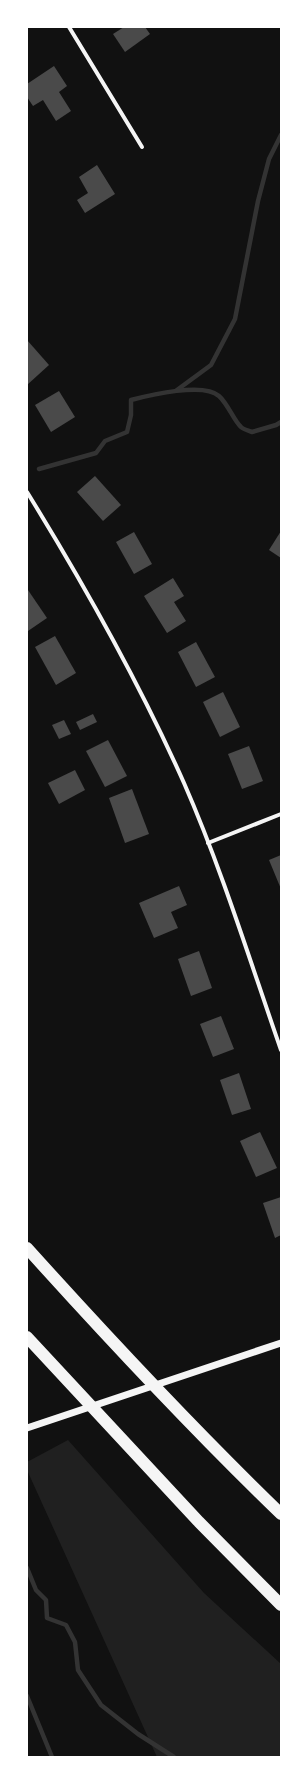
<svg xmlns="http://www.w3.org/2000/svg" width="308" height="1784" viewBox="0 0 308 1784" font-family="'Source Sans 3',sans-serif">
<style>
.green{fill:#202020}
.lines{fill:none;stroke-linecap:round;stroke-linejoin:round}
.stream{stroke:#333;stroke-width:4.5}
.building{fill:#4a4a4a}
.minor{stroke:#f5f5f5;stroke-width:4}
.tertiary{stroke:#f5f5f5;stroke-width:7}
.motorway{stroke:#f5f5f5;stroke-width:12}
</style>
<rect width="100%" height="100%" fill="#111"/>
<polygon class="green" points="68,1440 204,1593 281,1664 281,1757 157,1757 27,1470 27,1462"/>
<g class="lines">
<g class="stream">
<polyline points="177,390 211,365 235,319 258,201 269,159 281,135"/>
<path d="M39,469L96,453L105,441L127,432L131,415V400C150,395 204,382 219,396C228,404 234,421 241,427C243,429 249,431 252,432L276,425L281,422"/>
<polyline points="27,1568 36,1590 46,1600 47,1618 66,1625 75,1642 78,1670 101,1705 138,1734 174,1757"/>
<polyline points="27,1696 52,1757"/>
</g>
</g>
<g class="building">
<polygon points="124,27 145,27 150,34 125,52 113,34"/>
<polygon points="54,66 67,86 59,92 71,111 56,121 43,100 33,106 27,97 27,84"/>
<polygon points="97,165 115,194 85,213 77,200 88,193 79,177"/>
<polygon points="27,340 49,365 27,385"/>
<polygon points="59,391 75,417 51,432 35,405"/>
<polygon points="95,476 121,505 103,521 77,492"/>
<polygon points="281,531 281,558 269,550"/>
<polygon points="134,532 152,564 134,574 116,542"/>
<polygon points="173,578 184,596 174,602 186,621 167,633 144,596"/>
<polygon points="28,590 47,618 28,631 27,591"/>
<polygon points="55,636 76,673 56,685 35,647"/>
<polygon points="196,642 215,677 196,687 178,652"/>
<polygon points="223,692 240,727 220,737 203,702"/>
<polygon points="93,714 97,722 80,730 76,722"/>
<polygon points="64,720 71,734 59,739 52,725"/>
<polygon points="108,740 127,776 105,787 86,751"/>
<polygon points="249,746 263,781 242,789 228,754"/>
<polygon points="75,770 85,790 59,804 48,783"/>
<polygon points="132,789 149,834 125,843 109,798"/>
<polygon points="281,855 281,889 269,860"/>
<polygon points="179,886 187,905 171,912 178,928 154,938 139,903"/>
<polygon points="199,951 212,988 191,996 178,959"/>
<polygon points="221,1016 234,1049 213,1057 200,1024"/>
<polygon points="239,1073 251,1109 232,1115 220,1080"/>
<polygon points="260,1132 277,1168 256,1177 240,1141"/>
<polygon points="281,1197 281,1235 275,1238 263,1203"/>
</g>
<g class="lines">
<g class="minor">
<polyline points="69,27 142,147"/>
<path d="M27,492C85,586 139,682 184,783C222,870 250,961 281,1050"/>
<polyline points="208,843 281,814"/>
</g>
<polyline class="tertiary" points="27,1428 281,1343"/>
<g class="motorway">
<path d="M27,1248C109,1339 193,1429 281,1514"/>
<polyline points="27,1337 199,1522 281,1605"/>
</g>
</g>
<rect width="308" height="1784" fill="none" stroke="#ffffff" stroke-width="56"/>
</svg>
